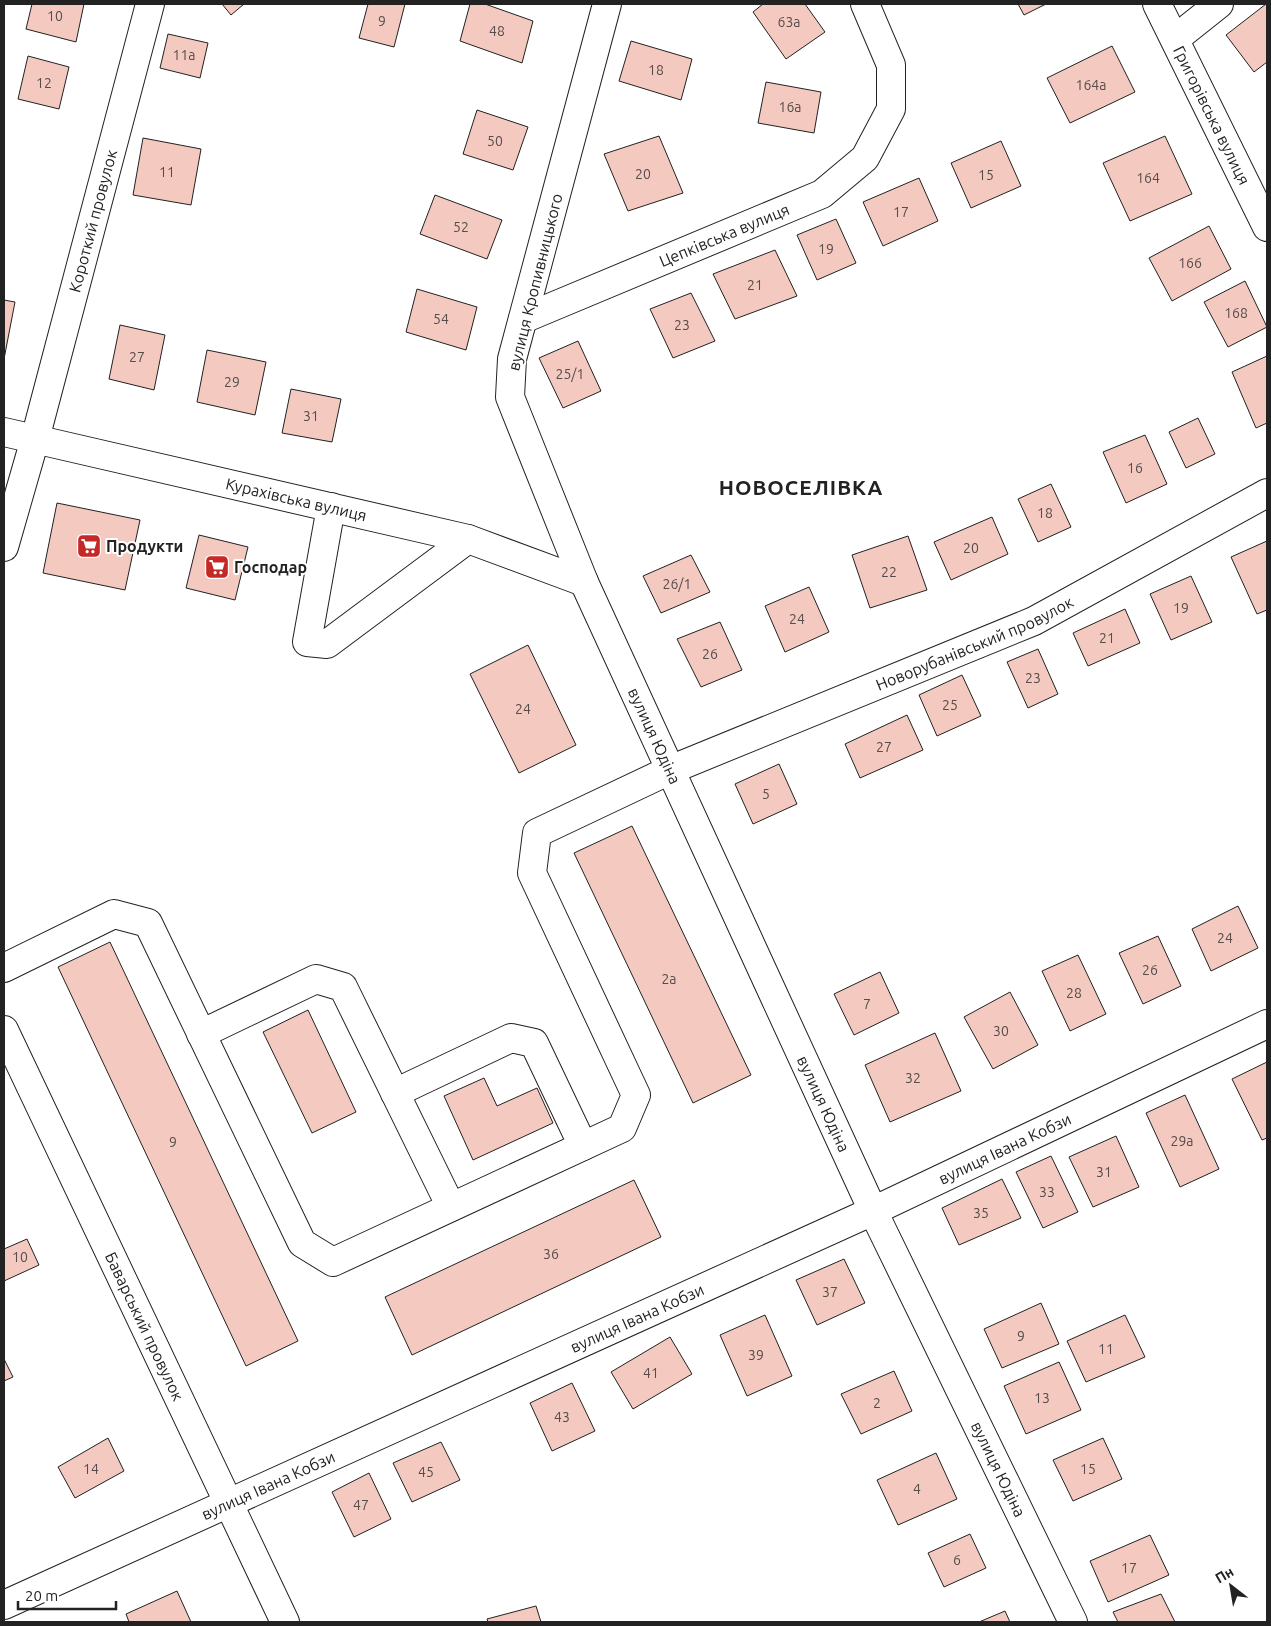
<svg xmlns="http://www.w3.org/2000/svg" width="1271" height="1626" viewBox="0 0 1271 1626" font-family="Ubuntu,sans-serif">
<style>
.building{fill:#f3c9c0;stroke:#222}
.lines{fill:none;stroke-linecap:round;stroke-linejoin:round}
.minor-casing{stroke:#222;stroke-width:30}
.minor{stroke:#fff;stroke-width:28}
.labels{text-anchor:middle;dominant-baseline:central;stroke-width:4;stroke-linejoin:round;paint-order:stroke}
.number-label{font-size:14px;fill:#564c4a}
.street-label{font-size:16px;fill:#222;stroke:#fff}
.poi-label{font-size:16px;font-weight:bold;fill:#222;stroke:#fff;text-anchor:start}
.district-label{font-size:21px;font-weight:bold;letter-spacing:1px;fill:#222;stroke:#fff}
</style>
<rect width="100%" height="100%" fill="#fff"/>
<g class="building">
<polygon points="32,4 84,4 76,42 26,29"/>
<polygon points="222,4 244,4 231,15"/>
<polygon points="368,4 405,4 394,47 359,38"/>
<polygon points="470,4 485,4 533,21 522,63 460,41"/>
<polygon points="763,4 805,4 825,32 786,59 753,12"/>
<polygon points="1018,4 1046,4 1024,15"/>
<polygon points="1266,4 1267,4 1267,62 1254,72 1226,35"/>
<polygon points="168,34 208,43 200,78 160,68"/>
<polygon points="631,41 692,59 681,100 619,81"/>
<polygon points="1112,46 1135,92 1070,123 1047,78"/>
<polygon points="28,56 69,67 59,109 18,99"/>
<polygon points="766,82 821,92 814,133 758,123"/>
<polygon points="477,110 528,127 513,170 463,154"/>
<polygon points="659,136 683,193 628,211 604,154"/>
<polygon points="1165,136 1192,194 1130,221 1103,163"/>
<polygon points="143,138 201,149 191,205 133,195"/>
<polygon points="1001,141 1021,186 971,208 951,163"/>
<polygon points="919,178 938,221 883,246 863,202"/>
<polygon points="435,195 502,220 487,259 420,234"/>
<polygon points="836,219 856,263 817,280 797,235"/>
<polygon points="1209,226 1231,269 1172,301 1149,258"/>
<polygon points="775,250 797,296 735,319 713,274"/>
<polygon points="1245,281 1267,327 1228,347 1204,302"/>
<polygon points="417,289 477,307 466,350 406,332"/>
<polygon points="691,293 715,341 673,358 650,309"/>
<polygon points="4,300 15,302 4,359"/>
<polygon points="120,325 165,335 154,390 109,379"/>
<polygon points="578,341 601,391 563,408 539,358"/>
<polygon points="207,350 266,362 255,415 197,402"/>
<polygon points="1267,356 1267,423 1256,428 1232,372"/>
<polygon points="291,389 341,399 332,442 282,433"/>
<polygon points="1198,418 1215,454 1186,468 1169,432"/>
<polygon points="1145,435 1167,484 1126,503 1103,452"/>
<polygon points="1051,484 1071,527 1038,542 1018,499"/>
<polygon points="57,503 140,520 125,590 43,573"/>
<polygon points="992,517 1008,554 951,580 934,542"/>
<polygon points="199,535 248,547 235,600 186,588"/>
<polygon points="908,536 927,590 870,608 852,555"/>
<polygon points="1267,541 1267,610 1257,614 1231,557"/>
<polygon points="691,555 710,592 661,613 643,576"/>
<polygon points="1191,576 1212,622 1171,640 1150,594"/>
<polygon points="809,587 829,632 785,652 765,606"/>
<polygon points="1125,609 1140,643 1088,666 1073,633"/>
<polygon points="720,622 742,670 701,687 677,639"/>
<polygon points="528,645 576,745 519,773 470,674"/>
<polygon points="1038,649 1058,694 1028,708 1007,662"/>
<polygon points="962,675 981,716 937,736 919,695"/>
<polygon points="907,715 923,750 860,778 845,744"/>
<polygon points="779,764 797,804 753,824 735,784"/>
<polygon points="632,826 751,1075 693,1103 574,853"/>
<polygon points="1238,906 1258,948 1211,971 1192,929"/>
<polygon points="1158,936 1181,986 1143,1004 1119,953"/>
<polygon points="110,942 298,1341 246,1366 58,967"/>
<polygon points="1078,955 1106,1014 1070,1031 1042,971"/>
<polygon points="880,972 899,1013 854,1035 834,994"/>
<polygon points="1010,992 1038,1045 993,1069 964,1017"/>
<polygon points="308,1010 356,1112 312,1133 263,1032"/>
<polygon points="935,1033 961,1091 890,1122 865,1065"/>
<polygon points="1267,1062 1267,1138 1262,1140 1232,1079"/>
<polygon points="484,1078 497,1106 537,1088 553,1123 473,1160 444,1096"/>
<polygon points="1185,1095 1219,1169 1180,1187 1146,1113"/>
<polygon points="1116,1136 1139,1187 1093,1207 1069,1157"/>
<polygon points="1051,1156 1078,1212 1043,1228 1016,1172"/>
<polygon points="1002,1179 1021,1218 959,1245 942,1208"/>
<polygon points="634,1180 661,1237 412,1355 385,1297"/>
<polygon points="27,1239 39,1265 4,1281 4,1249"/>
<polygon points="844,1259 865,1303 817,1325 796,1280"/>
<polygon points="1041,1303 1059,1344 1002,1368 984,1329"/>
<polygon points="765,1315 792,1376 747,1396 720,1335"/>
<polygon points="1125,1315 1145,1357 1086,1382 1067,1341"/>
<polygon points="670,1337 692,1374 633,1409 611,1372"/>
<polygon points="4,1359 13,1377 4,1381"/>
<polygon points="1059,1362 1081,1410 1026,1434 1004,1386"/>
<polygon points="894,1371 912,1411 861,1434 841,1394"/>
<polygon points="572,1383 595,1431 552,1451 530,1403"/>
<polygon points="108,1438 124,1471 75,1498 58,1467"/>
<polygon points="1103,1438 1122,1479 1073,1501 1053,1460"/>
<polygon points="441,1442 460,1480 412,1502 393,1463"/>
<polygon points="936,1453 957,1499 898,1525 877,1480"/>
<polygon points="369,1473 391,1519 354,1537 332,1492"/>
<polygon points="970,1534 986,1568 944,1587 928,1553"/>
<polygon points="1150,1535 1169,1575 1108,1602 1090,1561"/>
<polygon points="177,1591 191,1622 129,1622 126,1614"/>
<polygon points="1161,1594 1175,1622 1118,1622 1113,1612"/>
<polygon points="536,1606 541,1622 488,1622 487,1619"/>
<polygon points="1005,1611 1010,1622 979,1622"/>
</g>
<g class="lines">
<defs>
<g id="minor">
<path id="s1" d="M607,4L512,359L510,397L584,582L873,1211L1073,1622"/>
<path id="s2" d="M1157,4L1267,227"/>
<polyline points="1175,39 1219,4"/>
<path id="s3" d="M523,319L822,194L865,158L891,109V65L865,4"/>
<path id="s4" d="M4,432L468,539L584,582"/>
<polyline points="331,507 307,642 327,644 468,539"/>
<path id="s5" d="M4,547L35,439L150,4"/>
<path id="s6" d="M4,968L114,914L148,923L302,1243L333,1262L622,1128L636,1095L532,873L537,833L670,770L1034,621L1267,493"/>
<path id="s7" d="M4,1030L285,1622"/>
<polyline points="201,1034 316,979 343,987 451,1207"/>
<polyline points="395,1093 511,1038 534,1043 583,1146"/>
<path id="s8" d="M4,1605L873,1211L1267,1024"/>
</g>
</defs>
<use href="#minor" class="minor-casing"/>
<use href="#minor" class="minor"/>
</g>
<defs>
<symbol id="supermarket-square" viewBox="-11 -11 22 22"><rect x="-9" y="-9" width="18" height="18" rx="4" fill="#c62828" stroke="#fff"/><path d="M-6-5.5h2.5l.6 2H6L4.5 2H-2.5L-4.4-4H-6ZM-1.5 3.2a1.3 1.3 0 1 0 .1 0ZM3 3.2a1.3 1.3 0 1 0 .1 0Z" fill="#fff"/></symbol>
</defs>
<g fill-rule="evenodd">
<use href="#supermarket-square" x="75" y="532" width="28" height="28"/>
<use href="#supermarket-square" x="203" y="553" width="28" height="28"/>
</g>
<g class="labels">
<g class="number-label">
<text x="55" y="16">10</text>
<text x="382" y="21">9</text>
<text x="789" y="22">63а</text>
<text x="497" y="31">48</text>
<text x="184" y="55">11а</text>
<text x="656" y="70">18</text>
<text x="44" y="83">12</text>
<text x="1091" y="85">164а</text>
<text x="790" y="107">16а</text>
<text x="495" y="141">50</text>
<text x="167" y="172">11</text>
<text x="643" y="174">20</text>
<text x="986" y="175">15</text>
<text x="1148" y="178">164</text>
<text x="901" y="212">17</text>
<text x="461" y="227">52</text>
<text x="826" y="249">19</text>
<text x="1190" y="263">166</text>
<text x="755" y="285">21</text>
<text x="1236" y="313">168</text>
<text x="441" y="319">54</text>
<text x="682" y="325">23</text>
<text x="137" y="357">27</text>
<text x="570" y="374">25/1</text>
<text x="232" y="382">29</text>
<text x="311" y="416">31</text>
<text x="1135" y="468">16</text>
<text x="1045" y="513">18</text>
<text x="971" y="548">20</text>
<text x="889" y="572">22</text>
<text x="677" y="584">26/1</text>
<text x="1181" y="608">19</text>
<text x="797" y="619">24</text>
<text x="1107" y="638">21</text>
<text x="710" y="654">26</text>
<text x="1033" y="678">23</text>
<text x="950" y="705">25</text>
<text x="523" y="709">24</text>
<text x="884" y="747">27</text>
<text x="766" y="794">5</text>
<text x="1225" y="938">24</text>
<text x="1150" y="970">26</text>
<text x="669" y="979">2а</text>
<text x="1074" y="993">28</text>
<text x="867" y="1004">7</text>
<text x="1001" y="1031">30</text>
<text x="913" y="1078">32</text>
<text x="1182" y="1141">29а</text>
<text x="173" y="1142">9</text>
<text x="1104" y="1172">31</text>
<text x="1047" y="1192">33</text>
<text x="981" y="1213">35</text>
<text x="551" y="1254">36</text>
<text x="20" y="1257">10</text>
<text x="830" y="1292">37</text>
<text x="1021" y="1336">9</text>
<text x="1106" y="1349">11</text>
<text x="756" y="1355">39</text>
<text x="651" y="1373">41</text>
<text x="1042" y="1398">13</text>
<text x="877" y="1403">2</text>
<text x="562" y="1417">43</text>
<text x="91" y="1469">14</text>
<text x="1088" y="1469">15</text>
<text x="426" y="1472">45</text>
<text x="917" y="1489">4</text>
<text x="361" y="1505">47</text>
<text x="957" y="1560">6</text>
<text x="1129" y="1568">17</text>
</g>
<g class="street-label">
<text stroke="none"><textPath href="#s2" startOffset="124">Григорівська вулиця</textPath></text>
<text stroke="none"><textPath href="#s5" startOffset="338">Короткий провулок</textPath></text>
<text stroke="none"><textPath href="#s3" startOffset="218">Цепківська вулиця</textPath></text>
<text transform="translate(535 282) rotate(-76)">вулиця Кропивницького</text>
<text stroke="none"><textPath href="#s4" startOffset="300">Курахівська вулиця</textPath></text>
<text stroke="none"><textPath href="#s6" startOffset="1666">Новорубанівський провулок</textPath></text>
<text stroke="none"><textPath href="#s1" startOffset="774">вулиця Юдіна</textPath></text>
<text stroke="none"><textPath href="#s1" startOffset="1179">вулиця Юдіна</textPath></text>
<text stroke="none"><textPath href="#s8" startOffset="1100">вулиця Івана Кобзи</textPath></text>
<text stroke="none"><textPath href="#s8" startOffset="695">вулиця Івана Кобзи</textPath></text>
<text stroke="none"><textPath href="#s7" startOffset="328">Баварський провулок</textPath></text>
<text stroke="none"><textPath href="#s1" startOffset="1584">вулиця Юдіна</textPath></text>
<text stroke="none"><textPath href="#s8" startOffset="290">вулиця Івана Кобзи</textPath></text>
</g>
<g class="poi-label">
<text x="106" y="546">Продукти</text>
<text x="234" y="567">Господар</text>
</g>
<g class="district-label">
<text x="801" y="487">НОВОСЕЛІВКА</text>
</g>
</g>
<rect width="1271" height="1626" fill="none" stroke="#222222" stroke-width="10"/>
<g transform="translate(1231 1586) rotate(329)" stroke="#ffffff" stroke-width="4" paint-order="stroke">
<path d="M0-4L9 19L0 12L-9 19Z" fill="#222222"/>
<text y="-8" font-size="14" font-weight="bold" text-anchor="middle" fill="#222222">Пн</text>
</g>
<path d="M18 1601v8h98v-8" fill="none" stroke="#222222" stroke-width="2.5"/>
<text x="25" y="1601" font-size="15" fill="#222222" stroke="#ffffff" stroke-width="4" paint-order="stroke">20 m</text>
</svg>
